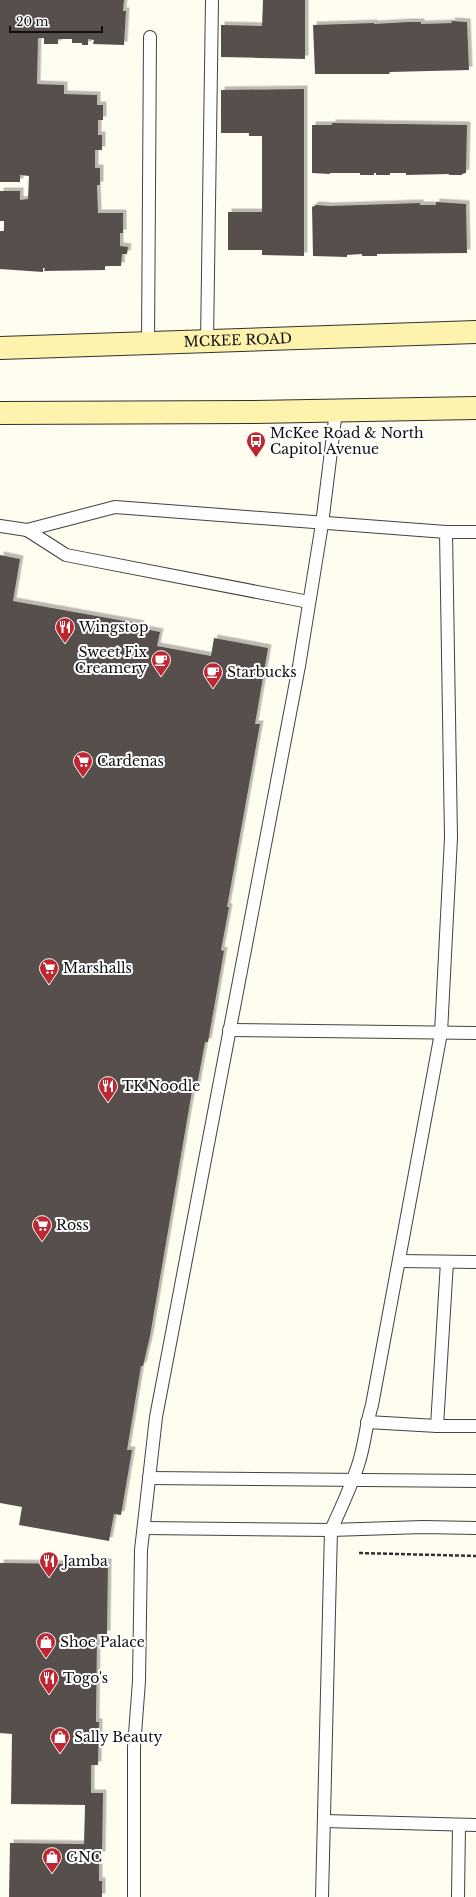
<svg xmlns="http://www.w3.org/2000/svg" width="476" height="1897" viewBox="0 0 476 1897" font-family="'Libre Baskerville',serif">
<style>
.building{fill:#57504b;filter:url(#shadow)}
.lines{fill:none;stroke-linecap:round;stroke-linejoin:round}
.lane-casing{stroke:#424242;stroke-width:14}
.secondary-casing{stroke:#313131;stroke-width:24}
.path{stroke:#313131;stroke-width:2.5;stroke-dasharray:4 2;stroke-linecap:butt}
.lane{stroke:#fff;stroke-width:12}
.secondary{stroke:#fef3ac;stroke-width:22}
.labels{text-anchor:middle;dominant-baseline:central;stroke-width:4;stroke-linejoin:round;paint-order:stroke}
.street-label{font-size:14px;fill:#0f0f0f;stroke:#fff}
.poi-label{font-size:14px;fill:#0f0f0f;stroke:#fff;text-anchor:start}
</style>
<defs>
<filter id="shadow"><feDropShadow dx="3.5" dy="-3.5" stdDeviation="0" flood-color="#0004"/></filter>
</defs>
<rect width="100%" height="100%" fill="#fffcf0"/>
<g class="building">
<polygon points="0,0 124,0 123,11 126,11 124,45 93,44 94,40 88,39 88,45 82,45 82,43 72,43 72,39 58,39 58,44 44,44 44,38 38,38 37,84 64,85 64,94 97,95 97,105 103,105 103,120 98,120 98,135 102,135 102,150 95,150 95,168 100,168 100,185 97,185 98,213 123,213 123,233 120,233 120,246 128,247 127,254 122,254 121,266 105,266 105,270 44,271 45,268 43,268 43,272 0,269 0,231 4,231 4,221 0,221 0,191 20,191 20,200 28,199 29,176 20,175 20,182 0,182"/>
<polygon points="263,0 305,0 305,59 221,57 221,25 262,26"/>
<polygon points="451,21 467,22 469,70 390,72 389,74 315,74 313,25 374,23 374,24 408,22 421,22 421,24 452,23"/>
<polygon points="304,89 304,256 262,255 262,250 228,250 228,212 262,212 262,136 249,136 249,133 221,133 221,90"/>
<polygon points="332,123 467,125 466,173 462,174 462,175 449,175 449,174 406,175 406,173 390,173 390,175 376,175 376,173 374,173 374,175 360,175 360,173 330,173 330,174 312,173 312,125 332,125"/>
<polygon points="436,202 466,204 467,253 377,254 377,256 362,256 362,254 347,255 347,257 313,256 312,207 316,205 330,206 420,203 420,205 436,205"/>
<polygon points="0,555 20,559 13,601 141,624 140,628 160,632 157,646 211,656 214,638 268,648 255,724 260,724 227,907 229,907 221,950 224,951 208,1042 205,1042 196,1091 192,1091 150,1336 143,1366 141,1366 127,1450 132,1450 121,1515 114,1514 109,1541 19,1525 22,1507 0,1503"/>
<polygon points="83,1561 108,1562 107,1634 97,1634 96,1722 99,1722 98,1765 91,1765 91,1793 103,1793 102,1855 99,1855 99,1881 102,1881 102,1897 9,1897 10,1843 84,1844 85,1805 11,1804 12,1734 0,1733 0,1563 84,1564"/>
</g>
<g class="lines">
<defs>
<g id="lane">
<polyline points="207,342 212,0"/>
<polyline points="148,343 150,37"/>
<path d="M0,526L27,530L115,507L446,532L451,838L441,1033L372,1405C366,1424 365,1443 359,1462C352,1485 341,1508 331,1530L322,1897"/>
<polyline points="27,530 66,555 309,602"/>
<polyline points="446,532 476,532"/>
<polyline points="229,1030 476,1033"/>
<polyline points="399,1261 476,1262"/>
<polyline points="367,1422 437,1426 476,1426"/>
<polyline points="437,1426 447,1262"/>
<polyline points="149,1478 476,1481"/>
<polyline points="144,1528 331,1530 423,1527 476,1528"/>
<polyline points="324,1821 476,1825"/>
<polyline points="134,1897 134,1747 139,1681 141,1550 156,1417 299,666 322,524 336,411"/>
<polyline points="458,1897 459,1825"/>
</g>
<g id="secondary">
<path id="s1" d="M0,348L476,332"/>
<polyline points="0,413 252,412 476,408"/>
</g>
</defs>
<use href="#lane" class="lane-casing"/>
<use href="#secondary" class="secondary-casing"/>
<polyline class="path" points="359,1553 476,1556"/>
<use href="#lane" class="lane"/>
<use href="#secondary" class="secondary"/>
</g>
<defs>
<symbol id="bus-pin" viewBox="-11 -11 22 30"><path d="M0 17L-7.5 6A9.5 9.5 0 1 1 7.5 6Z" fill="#be2731" stroke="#fff"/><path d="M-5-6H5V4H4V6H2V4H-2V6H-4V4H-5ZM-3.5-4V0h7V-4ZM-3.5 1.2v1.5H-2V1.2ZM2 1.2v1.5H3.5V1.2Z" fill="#fff"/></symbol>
<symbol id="restaurant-pin" viewBox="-11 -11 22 30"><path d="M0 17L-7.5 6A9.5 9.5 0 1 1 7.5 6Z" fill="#be2731" stroke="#fff"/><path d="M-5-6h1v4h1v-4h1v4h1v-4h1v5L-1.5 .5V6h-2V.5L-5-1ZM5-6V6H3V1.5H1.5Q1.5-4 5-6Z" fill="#fff"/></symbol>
<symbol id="cafe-pin" viewBox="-11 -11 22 30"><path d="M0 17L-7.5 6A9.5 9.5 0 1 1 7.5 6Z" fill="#be2731" stroke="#fff"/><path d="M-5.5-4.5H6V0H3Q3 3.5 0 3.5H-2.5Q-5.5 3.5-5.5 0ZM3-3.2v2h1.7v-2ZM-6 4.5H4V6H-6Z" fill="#fff"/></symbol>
<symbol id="supermarket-pin" viewBox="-11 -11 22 30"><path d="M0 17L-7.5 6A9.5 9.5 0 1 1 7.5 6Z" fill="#be2731" stroke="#fff"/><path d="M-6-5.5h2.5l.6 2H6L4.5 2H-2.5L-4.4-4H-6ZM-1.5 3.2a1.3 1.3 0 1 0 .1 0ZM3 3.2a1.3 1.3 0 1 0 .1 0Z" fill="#fff"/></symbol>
<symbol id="shop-pin" viewBox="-11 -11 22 30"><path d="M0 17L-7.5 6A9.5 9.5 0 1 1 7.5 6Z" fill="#be2731" stroke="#fff"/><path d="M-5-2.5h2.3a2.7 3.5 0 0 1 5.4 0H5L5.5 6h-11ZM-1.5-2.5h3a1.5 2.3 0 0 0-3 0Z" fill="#fff"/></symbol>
</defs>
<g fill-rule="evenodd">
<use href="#bus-pin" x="245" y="430" width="22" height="30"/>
<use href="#restaurant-pin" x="54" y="616" width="22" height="30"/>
<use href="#cafe-pin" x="150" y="649" width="22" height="30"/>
<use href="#cafe-pin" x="202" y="661" width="22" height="30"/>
<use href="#supermarket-pin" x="72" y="750" width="22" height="30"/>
<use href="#supermarket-pin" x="38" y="957" width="22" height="30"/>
<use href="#restaurant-pin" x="97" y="1075" width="22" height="30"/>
<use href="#supermarket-pin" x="31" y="1214" width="22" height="30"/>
<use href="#restaurant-pin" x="38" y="1550" width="22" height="30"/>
<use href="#shop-pin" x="35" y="1631" width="22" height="30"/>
<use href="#restaurant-pin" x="38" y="1667" width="22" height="30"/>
<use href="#shop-pin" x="49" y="1726" width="22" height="30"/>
<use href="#shop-pin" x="41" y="1846" width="22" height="30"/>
</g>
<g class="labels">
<g class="street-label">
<text stroke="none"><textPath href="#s1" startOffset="238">MCKEE ROAD</textPath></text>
</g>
<g class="poi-label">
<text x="270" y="433">McKee Road &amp; North<tspan x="270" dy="16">Capitol Avenue</tspan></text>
<text x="79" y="627">Wingstop</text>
<text x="147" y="652" text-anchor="end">Sweet Fix<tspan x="147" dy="16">Creamery</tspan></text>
<text x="227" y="672">Starbucks</text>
<text x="97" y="761">Cardenas</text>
<text x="63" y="968">Marshalls</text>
<text x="122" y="1086">TK Noodle</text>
<text x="56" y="1225">Ross</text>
<text x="63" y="1561">Jamba</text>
<text x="60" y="1642">Shoe Palace</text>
<text x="63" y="1678">Togo's</text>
<text x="74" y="1737">Sally Beauty</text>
<text x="66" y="1857">GNC</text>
</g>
</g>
<path d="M10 26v6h92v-6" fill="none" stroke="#0f0f0f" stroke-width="2"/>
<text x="16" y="26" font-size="12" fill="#0f0f0f" stroke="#ffffff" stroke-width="3" paint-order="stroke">20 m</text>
</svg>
